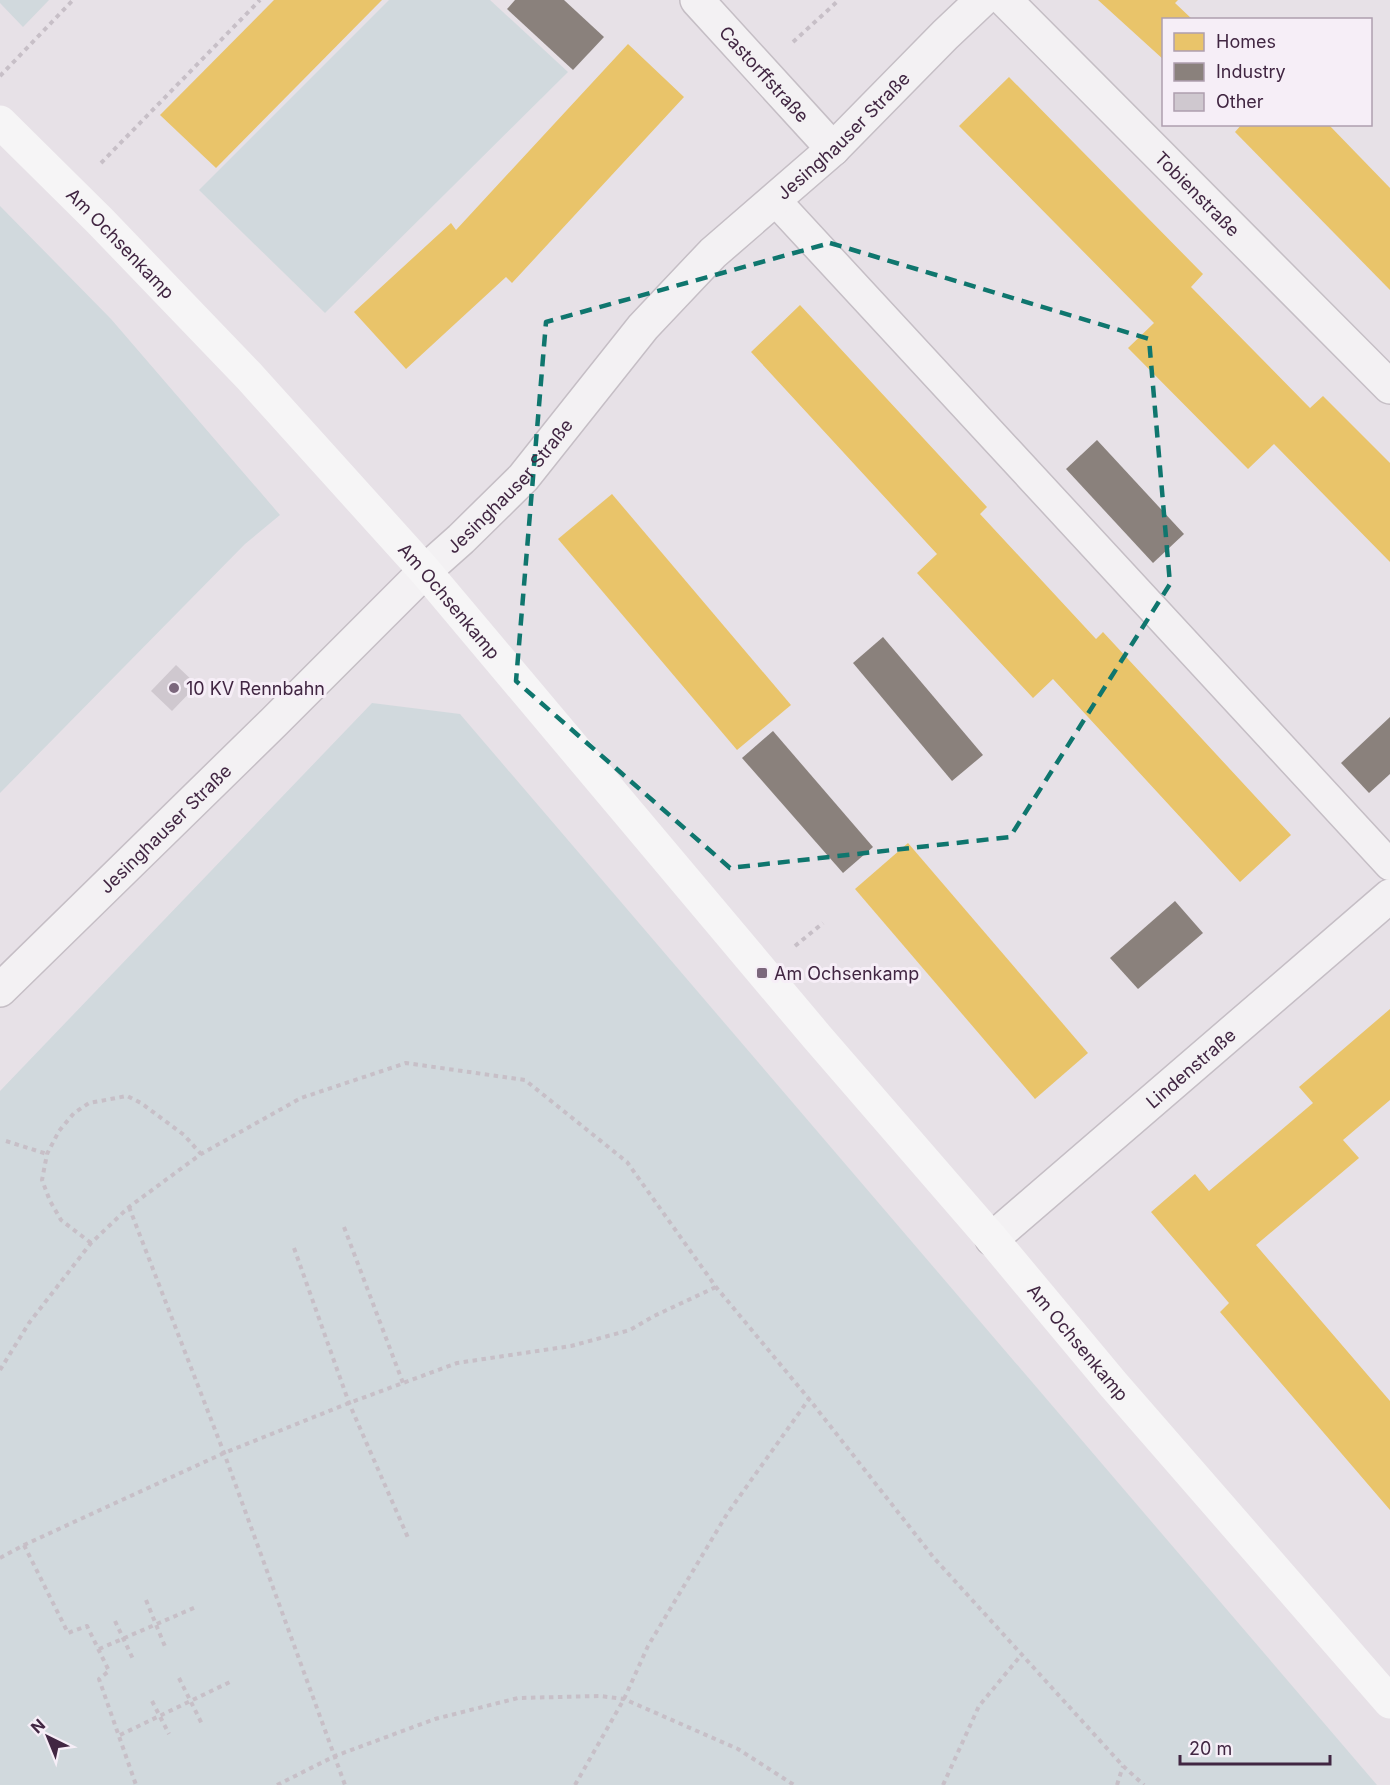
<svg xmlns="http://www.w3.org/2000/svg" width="1390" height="1785" viewBox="0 0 1390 1785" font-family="Inter,sans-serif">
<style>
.green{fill:#d1d9dd}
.homes{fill:#e9c46a}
.industry{fill:#8a817c}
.building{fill:#cfc8cf}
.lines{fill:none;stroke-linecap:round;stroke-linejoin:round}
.lane-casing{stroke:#c5bec5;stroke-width:33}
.street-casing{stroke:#c5bec5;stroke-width:36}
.path{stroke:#c7bfc7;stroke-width:4;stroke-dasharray:4.5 4.5;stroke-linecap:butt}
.lane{stroke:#f3f1f3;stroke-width:30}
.street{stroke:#f3f1f3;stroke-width:33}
.secondary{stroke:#f6f5f6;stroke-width:33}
.marked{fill:none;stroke:#0f766e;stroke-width:4.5;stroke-dasharray:12 8;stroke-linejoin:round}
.poi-dot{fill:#7b677c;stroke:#f6eef7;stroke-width:2}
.labels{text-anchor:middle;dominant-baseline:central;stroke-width:6;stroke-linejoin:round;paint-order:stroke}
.street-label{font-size:18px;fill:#412642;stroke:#f6eef7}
.poi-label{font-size:18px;fill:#412642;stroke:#f6eef7;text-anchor:start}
</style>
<rect width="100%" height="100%" fill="#e7e1e7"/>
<g class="green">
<polygon points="0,0 49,0 23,27 0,3"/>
<polygon points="389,0 490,0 568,72 325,313 199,190"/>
<polygon points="0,206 111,319 280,515 245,544 0,793"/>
<polygon points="372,703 460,714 1377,1785 0,1785 0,1091"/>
</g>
<g class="homes">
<polygon points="274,0 382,0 216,168 160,115"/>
<polygon points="1098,0 1178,0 1175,3 1193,20 1164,20 1164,60"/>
<polygon points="628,44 684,97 512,283 506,277 406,369 354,312 451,223 456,230"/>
<polygon points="1009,77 1203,274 1191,287 1310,408 1323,396 1390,463 1390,562 1274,444 1248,469 1128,348 1154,323 959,126"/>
<polygon points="1242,124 1328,124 1390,188 1390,290 1235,132"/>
<polygon points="800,305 987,507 980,514 1096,639 1103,632 1291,835 1240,882 1053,679 1033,698 917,573 937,554 751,352"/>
<polygon points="612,494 791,705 737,750 558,539"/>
<polygon points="908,843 1088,1053 1035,1099 855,889"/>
<polygon points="1390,1009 1390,1100 1343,1140 1359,1158 1256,1245 1390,1401 1390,1510 1220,1312 1229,1303 1151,1212 1195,1174 1209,1191 1313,1103 1299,1087"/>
</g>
<g class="industry">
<polygon points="515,0 564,0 604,37 573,70 507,9"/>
<polygon points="1097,440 1184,534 1153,563 1066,469"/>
<polygon points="883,637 983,755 952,781 853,663"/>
<polygon points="1390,717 1390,774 1369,793 1341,763"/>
<polygon points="773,731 873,847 843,873 742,758"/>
<polygon points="1175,901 1203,933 1138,989 1110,958"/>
</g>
<polygon class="building" points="176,665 197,685 172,711 151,691"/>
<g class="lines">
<defs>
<polyline id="lane" points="775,200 1390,865"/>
<g id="street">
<path id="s1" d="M697,0L833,149"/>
<path id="s2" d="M1005,0L1390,387"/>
<path id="s3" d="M0,990L274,722L425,571L461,539L523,478L643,327L713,253L833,149L945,35L982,0"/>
<path id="s4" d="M992,1239L1390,896"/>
</g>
</defs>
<use href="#lane" class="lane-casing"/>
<use href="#street" class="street-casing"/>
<g class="path">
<polyline points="793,42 839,0"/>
<polyline points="0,76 73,0"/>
<polyline points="101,163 260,0"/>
<polyline points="795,946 823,923"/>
<polyline points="6,1141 47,1154"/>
<polyline points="129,1207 224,1453 345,1785"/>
<polyline points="344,1227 403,1383"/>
<polyline points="91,1243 61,1220 50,1201 42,1180 47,1154 59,1131 74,1113 89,1103 127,1096 141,1103 184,1135 201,1154"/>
<polyline points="294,1248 349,1403 409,1540"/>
<polyline points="0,1370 29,1323 91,1243 129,1207 201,1154 301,1098 406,1063 525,1080 627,1162 716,1287 809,1399 934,1558 1123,1766 1144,1785"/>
<polyline points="24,1545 68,1633 87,1626 109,1671 99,1679 136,1785"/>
<polyline points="0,1558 24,1545 224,1453 349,1403 457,1363 571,1346 630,1330 654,1316 716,1287"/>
<polyline points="146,1600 166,1649"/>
<polyline points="115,1621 133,1659"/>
<polyline points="99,1649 196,1607"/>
<polyline points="179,1678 202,1724"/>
<polyline points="152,1701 169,1734"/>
<polyline points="120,1735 232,1681"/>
<polyline points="277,1785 335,1756 435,1719 518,1698 600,1696 624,1699 738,1749 794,1785"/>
<polyline points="575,1785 624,1699 648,1646 727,1514 809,1399"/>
<polyline points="943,1785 979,1706 1022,1654"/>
<polyline points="1117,1785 1123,1766"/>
</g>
<use href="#lane" class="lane"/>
<use href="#street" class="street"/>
<path class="secondary" id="s5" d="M0,122L100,221L249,376L425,571L817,1037L992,1239L1113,1384L1390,1702"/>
</g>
<path class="marked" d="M830,243L1149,339L1170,584L1010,837L730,868L516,681L546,322Z"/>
<g class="poi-dot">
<circle cx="174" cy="688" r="6"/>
<rect x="756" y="967" width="12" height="12" rx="3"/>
</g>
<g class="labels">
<g class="street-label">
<text stroke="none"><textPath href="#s1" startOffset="100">Castorffstraße</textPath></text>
<text stroke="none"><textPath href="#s3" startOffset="1202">Jesinghauser Straße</textPath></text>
<text stroke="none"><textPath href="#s2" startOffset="273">Tobienstraße</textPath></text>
<text stroke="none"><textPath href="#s5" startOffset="171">Am Ochsenkamp</textPath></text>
<text stroke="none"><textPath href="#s3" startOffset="717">Jesinghauser Straße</textPath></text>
<text stroke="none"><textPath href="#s5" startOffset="657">Am Ochsenkamp</textPath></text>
<text stroke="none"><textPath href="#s3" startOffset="231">Jesinghauser Straße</textPath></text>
<text stroke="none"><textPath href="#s4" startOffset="262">Lindenstraße</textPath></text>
<text stroke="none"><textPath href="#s5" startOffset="1629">Am Ochsenkamp</textPath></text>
</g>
<g class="poi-label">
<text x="186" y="688">10 KV Rennbahn</text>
<text x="774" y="973">Am Ochsenkamp</text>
</g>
</g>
<rect x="1162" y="18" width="210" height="108" fill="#f6eef7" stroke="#ae9eaf" stroke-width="1.5"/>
<rect x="1174" y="33" width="30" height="18" fill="#e9c46a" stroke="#ae9eaf" stroke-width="1.5"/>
<text x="1216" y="48" font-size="18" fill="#412642">Homes</text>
<rect x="1174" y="63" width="30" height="18" fill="#8a817c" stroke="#ae9eaf" stroke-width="1.5"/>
<text x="1216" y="78" font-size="18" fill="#412642">Industry</text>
<rect x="1174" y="93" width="30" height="18" fill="#cfc8cf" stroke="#ae9eaf" stroke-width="1.5"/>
<text x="1216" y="108" font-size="18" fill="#412642">Other</text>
<g transform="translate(48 1737) rotate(317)" stroke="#f6eef7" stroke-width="4.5" paint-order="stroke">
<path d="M0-4.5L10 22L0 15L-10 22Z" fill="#412642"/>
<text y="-9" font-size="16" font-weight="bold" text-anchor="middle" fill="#412642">N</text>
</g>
<path d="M1180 1755v9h150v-9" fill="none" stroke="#412642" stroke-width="3"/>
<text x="1189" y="1755" font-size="18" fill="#412642" stroke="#f6eef7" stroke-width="4.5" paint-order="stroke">20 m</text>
</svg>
